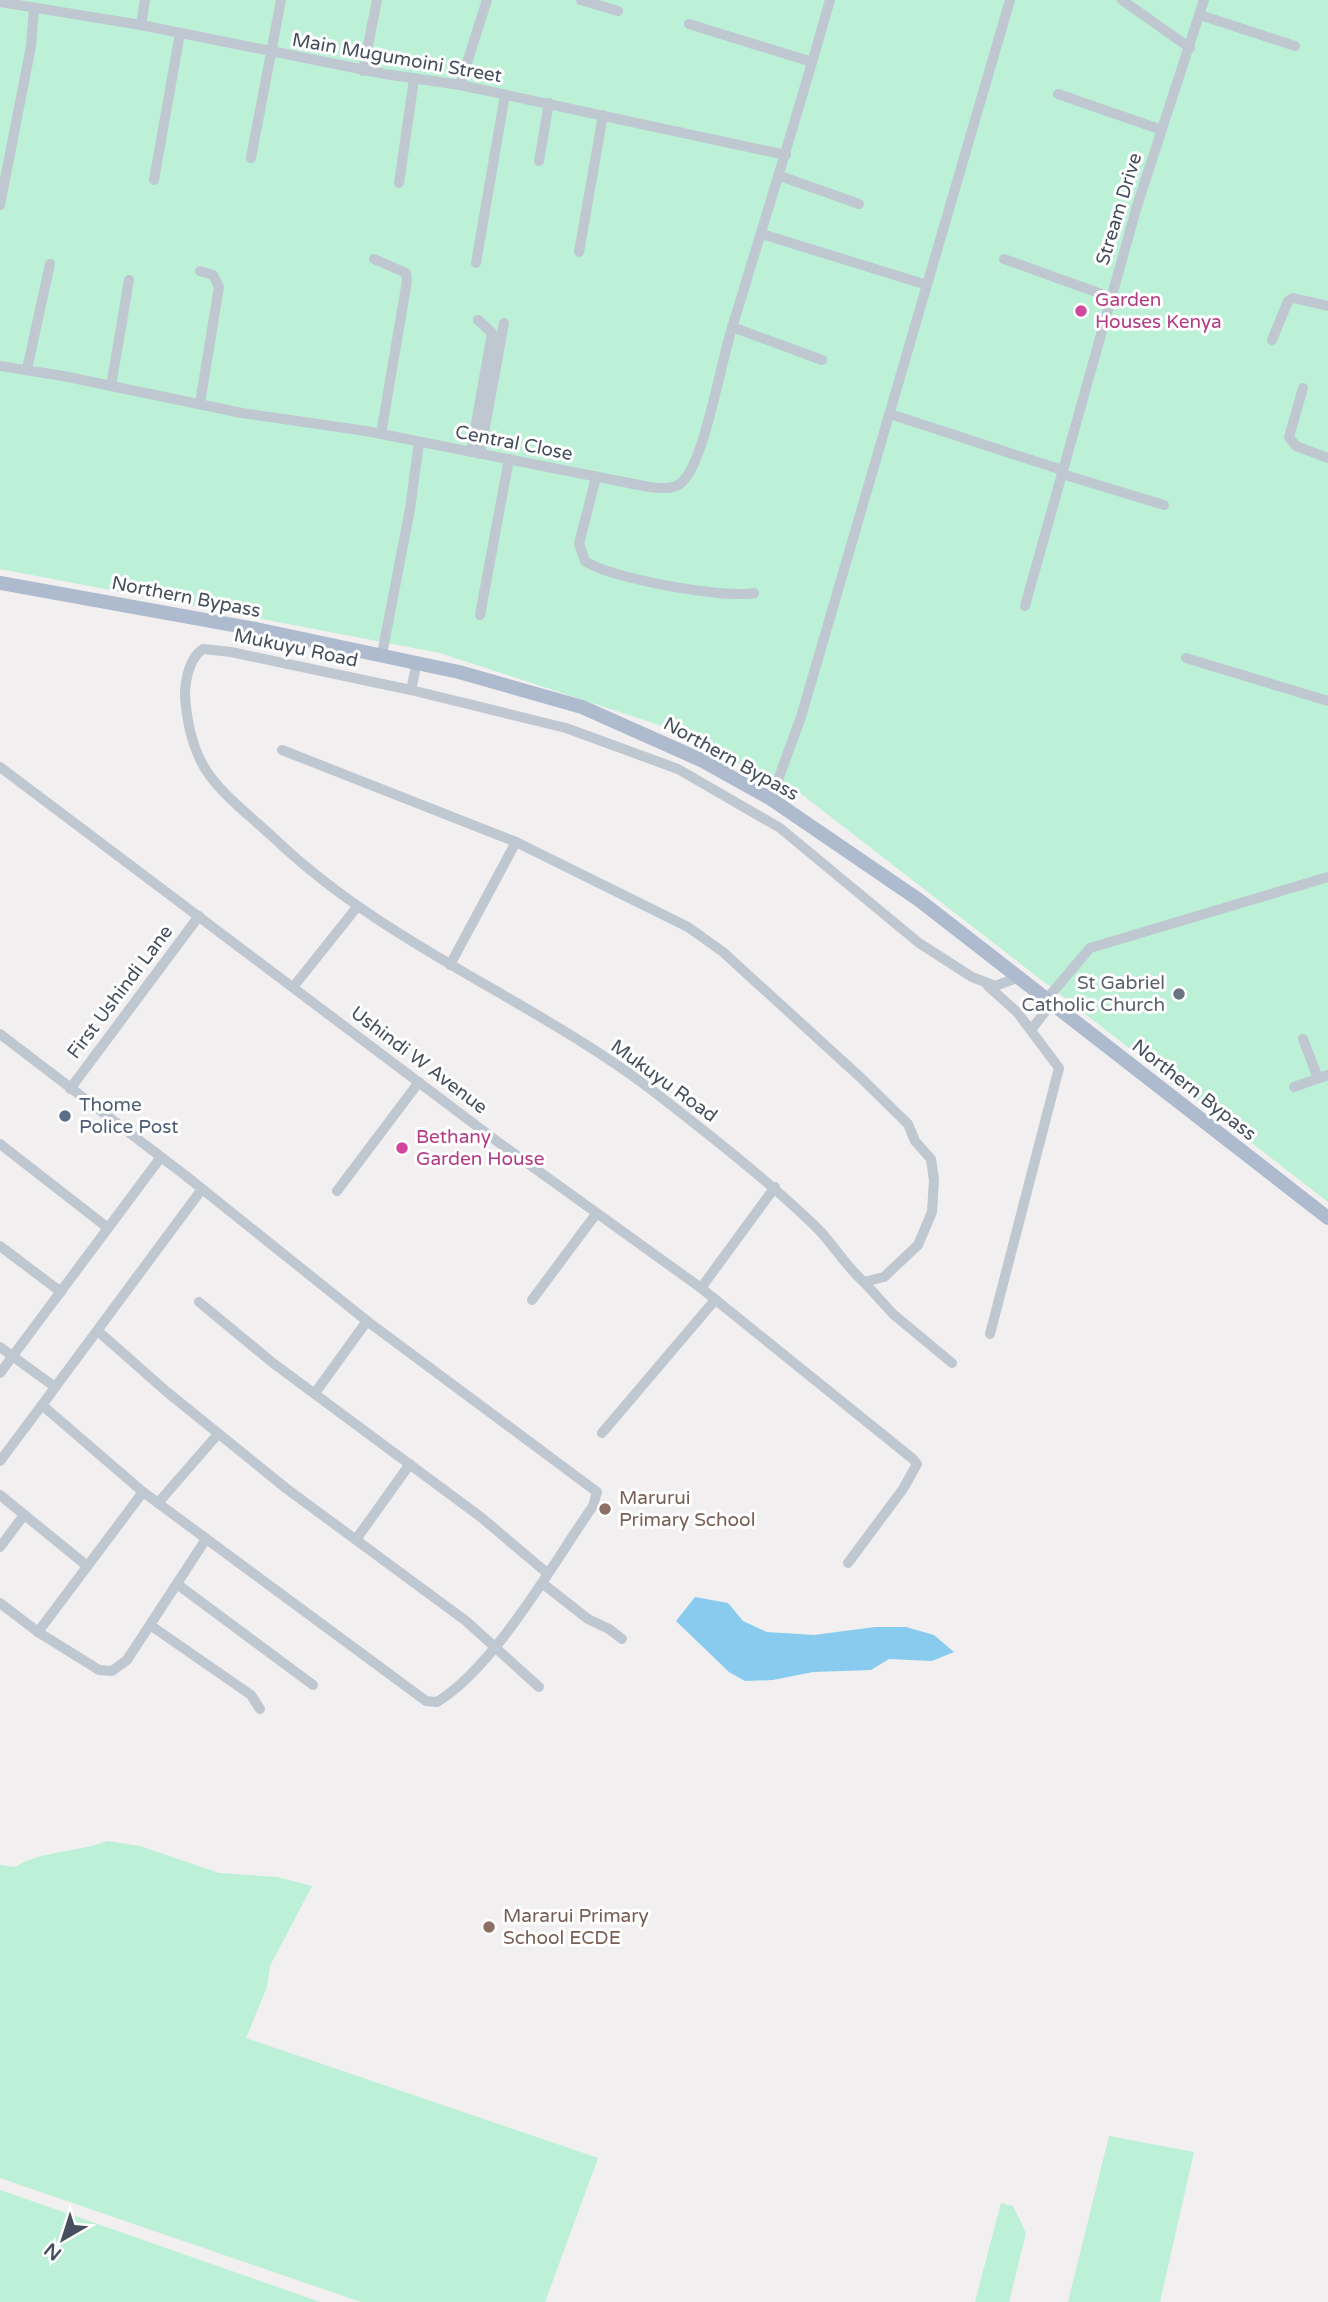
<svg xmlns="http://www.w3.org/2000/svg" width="1328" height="2302" viewBox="0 0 1328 2302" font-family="'Varela Round',sans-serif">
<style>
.green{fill:#bcf0d7}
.water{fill:#88cbee}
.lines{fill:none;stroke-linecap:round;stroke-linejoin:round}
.minor{stroke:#bfc7d1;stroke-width:10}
.major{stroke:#aebace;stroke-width:14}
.hotel-dot{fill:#d1479c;stroke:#fff;stroke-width:2.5}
.worship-dot{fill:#6b7280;stroke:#fff;stroke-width:2.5}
.service-dot{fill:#5c6f8a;stroke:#fff;stroke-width:2.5}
.education-dot{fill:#8d6e63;stroke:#fff;stroke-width:2.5}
.labels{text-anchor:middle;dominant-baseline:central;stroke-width:6;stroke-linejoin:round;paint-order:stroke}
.street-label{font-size:19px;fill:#464f5d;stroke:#fff}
.hotel-label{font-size:19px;fill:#b23c85;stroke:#fff;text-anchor:start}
.worship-label{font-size:19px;fill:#5b616d;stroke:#fff;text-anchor:end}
.service-label{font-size:19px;fill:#4e5e75;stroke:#fff;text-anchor:start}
.education-label{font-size:19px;fill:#785e54;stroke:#fff;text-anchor:start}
</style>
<rect width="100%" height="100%" fill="#f1efef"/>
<g class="green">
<polygon points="0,0 1328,0 1328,1202 800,793 662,726 440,653 0,569"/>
<path d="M107,1841L140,1846L219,1873L277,1877L312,1886L270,1966L267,1987L246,2038L598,2158L545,2302H361L0,2178V1865L15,1867C43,1850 76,1853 107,1841Z"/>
<polygon points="1109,2136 1194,2152 1160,2302 1068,2302"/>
<polygon points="0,2190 9,2193 320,2302 0,2302"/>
<polygon points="1001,2203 1013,2206 1026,2233 1009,2302 975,2302"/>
</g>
<polygon class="water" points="695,1597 728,1603 743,1621 767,1632 814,1635 875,1627 906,1627 934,1635 954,1652 932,1661 889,1659 871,1670 813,1672 773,1680 745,1681 729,1672 676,1621"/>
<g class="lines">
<g class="minor">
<polyline points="581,0 618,11"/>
<polyline points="1122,0 1190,48"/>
<polyline points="0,2 141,25 385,74 460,85 786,155"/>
<polyline points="1200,15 1295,46"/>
<polyline points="689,24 812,62"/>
<polyline points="141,25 145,0"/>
<polyline points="363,71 377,0"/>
<polyline points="460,85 487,0"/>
<polyline points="1058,94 1162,130"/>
<polyline points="251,158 281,0"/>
<polyline points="539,161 549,103"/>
<polyline points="780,176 859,204"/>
<polyline points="154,180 180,33"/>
<polyline points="399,183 414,79"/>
<polyline points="0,205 31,46 34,9"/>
<polyline points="762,234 927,285"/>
<polyline points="579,252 603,115"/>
<polyline points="374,259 406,273 407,281 381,434"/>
<polyline points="1004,259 1110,297"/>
<polyline points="476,263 505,95"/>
<polyline points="732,327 822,360"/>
<polyline points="1272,340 1288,301 1293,298 1328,306"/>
<path d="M0,366L63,376L242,413L366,431L649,487C662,488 675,491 684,480C705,457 721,362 732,328C765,219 799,110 830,0"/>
<polyline points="27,369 50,264"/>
<polyline points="111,386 129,280"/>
<polyline points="1303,388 1289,437 1296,446 1328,458"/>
<polyline points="200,403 219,287 213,275 200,271"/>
<polyline points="890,414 1062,470"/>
<polyline points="471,452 492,333 478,320"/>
<polyline points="480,454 504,323"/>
<polyline points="1062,474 1164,505"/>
<path d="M596,477L579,544L585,561C608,578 725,599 754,593"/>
<polyline points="1025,606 1137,206 1204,0"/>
<polyline points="480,615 509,459"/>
<polyline points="382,654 410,509 419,442"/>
<polyline points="1186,658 1328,701"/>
<polyline points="411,690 417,662"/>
<path d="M282,750L516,842L688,927L723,952L860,1077L908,1124L915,1141L931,1159L934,1180L932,1212L918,1245L884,1277L864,1282C845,1266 833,1243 815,1226C765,1178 712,1137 657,1094C535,1000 387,946 275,839C253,818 228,800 210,776C193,753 187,724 185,696C185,681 189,658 203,649L231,652L411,690L566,728L678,769L780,828L919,943L972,977L995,986L1017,978"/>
<polyline points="0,767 498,1142 701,1288 913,1459 917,1464 903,1489 848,1563"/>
<polyline points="771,799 801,717 1010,0"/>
<polyline points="450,965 516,842"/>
<polyline points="294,986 357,907"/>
<polyline points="988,986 1017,1012 1059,1068 990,1334"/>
<polyline points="1046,1000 1090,948 1328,877"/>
<polyline points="1031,1030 1051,1004"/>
<path d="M0,1034L186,1176L367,1321L597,1492L593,1506C553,1563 495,1667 437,1702L426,1701L143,1492L42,1405L202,1189"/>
<polyline points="1303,1039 1318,1078"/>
<polyline points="1294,1087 1328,1075"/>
<polyline points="70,1089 199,916"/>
<polyline points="0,1144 108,1228"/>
<polyline points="337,1191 419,1082"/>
<polyline points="0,1246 61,1292"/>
<polyline points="864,1282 893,1314 952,1363"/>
<polyline points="701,1288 775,1187"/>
<polyline points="532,1300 596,1214"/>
<polyline points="199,1302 273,1363 482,1518 547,1573"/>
<polyline points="99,1332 167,1392 287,1489 466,1621 539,1687"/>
<polyline points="0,1347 55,1387"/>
<polyline points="0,1373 161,1157"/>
<polyline points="315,1393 367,1321"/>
<polyline points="602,1433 715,1300"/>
<polyline points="0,1461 42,1405"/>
<polyline points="0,1495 86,1565"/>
<polyline points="158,1503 218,1434"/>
<polyline points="357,1538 410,1464"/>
<polyline points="0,1547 24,1515"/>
<polyline points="542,1583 588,1619 609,1629 622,1639"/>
<polyline points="177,1584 313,1685"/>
<polyline points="0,1603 38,1632 143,1492"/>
<polyline points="150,1625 251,1695 260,1709"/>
<polyline points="38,1632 99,1670 112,1671 127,1660 206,1539"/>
</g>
<polyline class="major" points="0,583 256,629 459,672 582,707 701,760 771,799 919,900 1328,1218"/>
</g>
<g class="hotel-dot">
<circle cx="1081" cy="311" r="7"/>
<circle cx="402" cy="1148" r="7"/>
</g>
<circle class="worship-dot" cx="1179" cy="994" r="7"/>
<circle class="service-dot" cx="65" cy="1116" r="7"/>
<g class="education-dot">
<circle cx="605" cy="1509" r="7"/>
<circle cx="489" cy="1927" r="7"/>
</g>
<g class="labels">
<g class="street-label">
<text transform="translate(397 58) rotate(10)">Main Mugumoini Street</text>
<text transform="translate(1119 209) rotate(-73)">Stream Drive</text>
<text transform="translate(514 443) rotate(11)">Central Close</text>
<text transform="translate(186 597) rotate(11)">Northern Bypass</text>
<text transform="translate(296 648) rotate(12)">Mukuyu Road</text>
<text transform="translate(731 759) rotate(29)">Northern Bypass</text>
<text transform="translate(120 992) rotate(-53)">First Ushindi Lane</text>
<text transform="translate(419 1060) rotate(37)">Ushindi W Avenue</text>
<text transform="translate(664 1081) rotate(36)">Mukuyu Road</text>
<text transform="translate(1194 1090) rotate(38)">Northern Bypass</text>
</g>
<g class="hotel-label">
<text x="1095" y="300">Garden<tspan x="1095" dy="22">Houses Kenya</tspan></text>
<text x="416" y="1137">Bethany<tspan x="416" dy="22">Garden House</tspan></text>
</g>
<g class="worship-label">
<text x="1165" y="983">St Gabriel<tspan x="1165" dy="22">Catholic Church</tspan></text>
</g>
<g class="service-label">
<text x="79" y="1105">Thome<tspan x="79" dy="22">Police Post</tspan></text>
</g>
<g class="education-label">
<text x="619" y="1498">Marurui<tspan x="619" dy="22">Primary School</tspan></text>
<text x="503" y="1916">Mararui Primary<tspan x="503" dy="22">School ECDE</tspan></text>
</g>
</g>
<g transform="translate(63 2239) rotate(219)" stroke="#ffffff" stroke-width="5" paint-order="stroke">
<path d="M0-5L12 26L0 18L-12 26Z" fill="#464f5d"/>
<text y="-10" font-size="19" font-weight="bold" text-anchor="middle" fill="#464f5d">N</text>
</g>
</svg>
